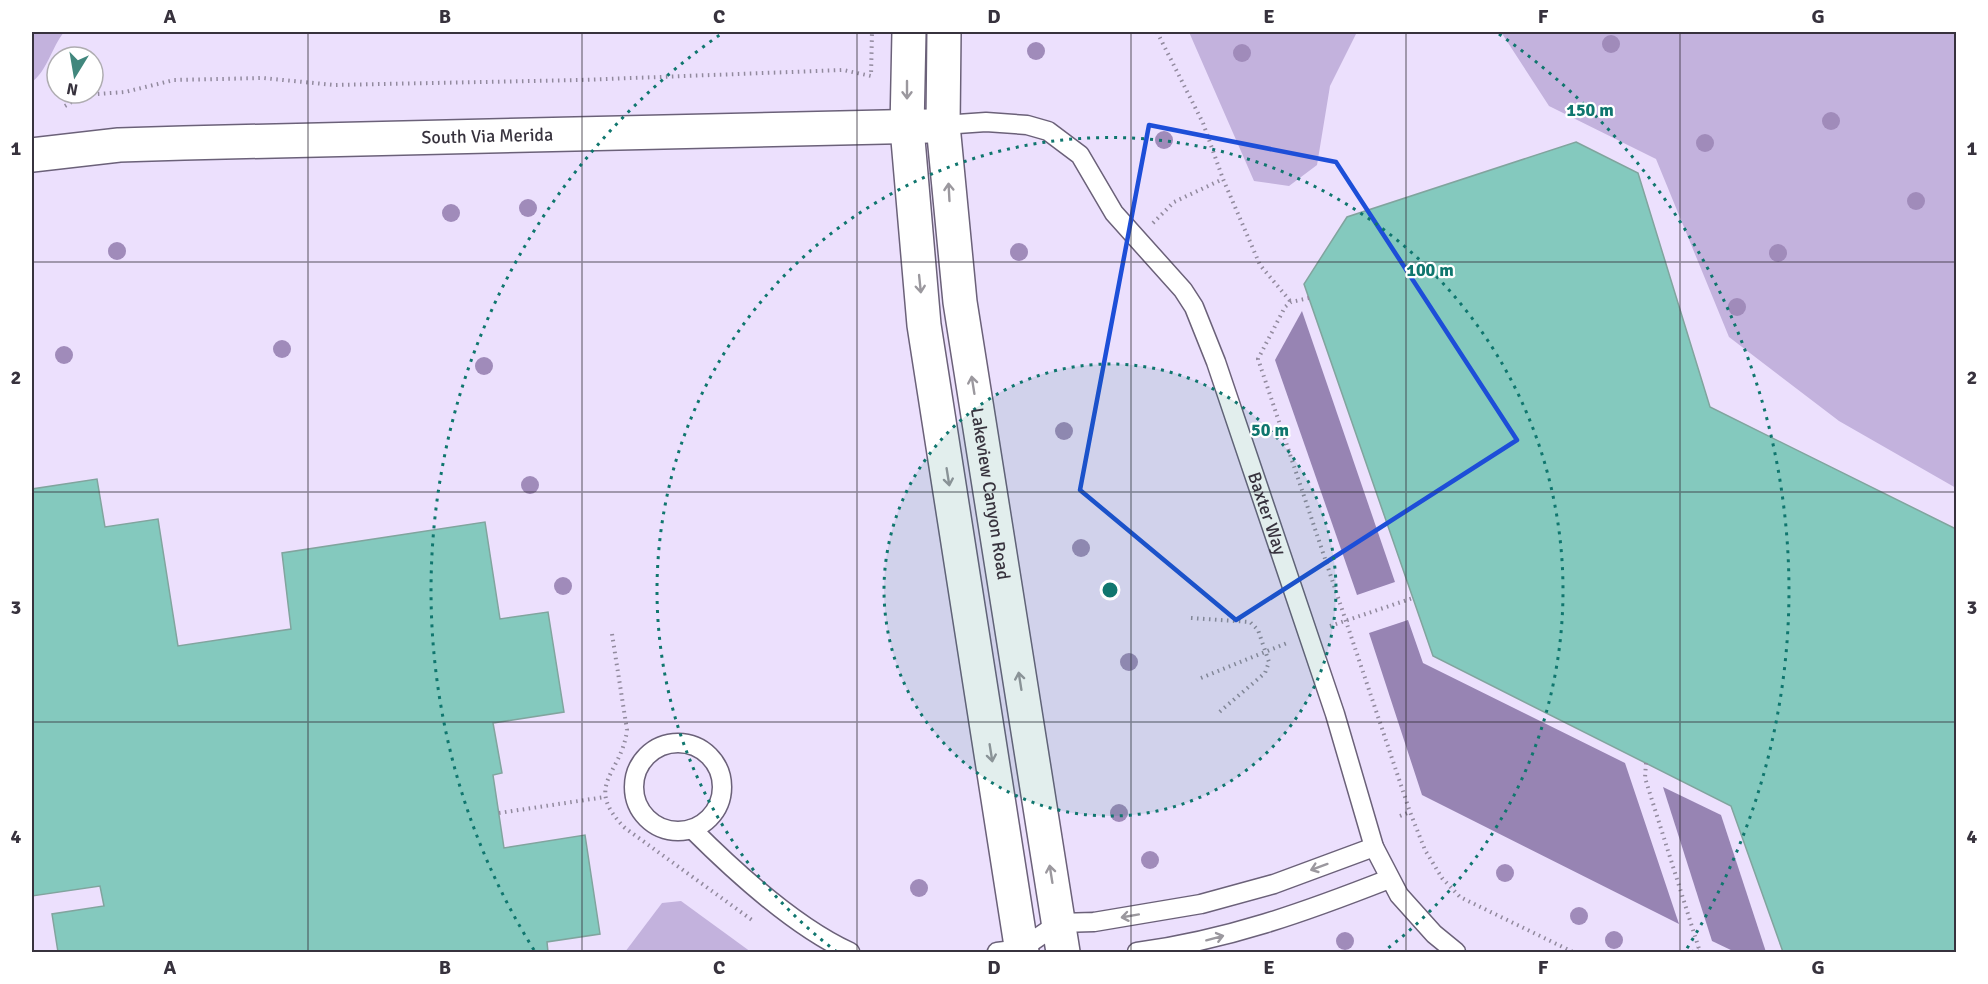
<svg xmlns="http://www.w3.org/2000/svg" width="1988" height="984" viewBox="0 0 1988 984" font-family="Signika,sans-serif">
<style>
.green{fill:#c3b2dd}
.water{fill:#9784b3}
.building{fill:#84c9be;stroke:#81a49e;stroke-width:1.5}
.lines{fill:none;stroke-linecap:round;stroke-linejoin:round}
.service-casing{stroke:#6b6179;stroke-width:21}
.tertiary-casing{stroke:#6b6179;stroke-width:36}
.path{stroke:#928a9e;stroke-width:4;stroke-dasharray:1.5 4.5;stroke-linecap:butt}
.service{stroke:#fff;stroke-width:18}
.tertiary{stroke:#fff;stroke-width:33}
.tree{fill:#a08bba}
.oneway{stroke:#9b989e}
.marked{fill:none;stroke:#1d4ed8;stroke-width:4.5;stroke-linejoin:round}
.grid{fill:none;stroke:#37323d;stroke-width:1.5;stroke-opacity:0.55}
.ring{fill:none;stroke:#0f766e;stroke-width:3;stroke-dasharray:3 6}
.labels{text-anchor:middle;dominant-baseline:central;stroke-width:4.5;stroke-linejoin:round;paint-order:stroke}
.street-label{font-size:18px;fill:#37323d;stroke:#fff}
.centre{fill:#0f766e;stroke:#fff;stroke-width:3}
.ring-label{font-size:18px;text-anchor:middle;font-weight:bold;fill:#0f766e;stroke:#fff;stroke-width:4.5;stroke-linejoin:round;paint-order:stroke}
.neatline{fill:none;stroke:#37323d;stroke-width:2}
.grid-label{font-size:20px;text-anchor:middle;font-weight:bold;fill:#37323d}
</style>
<rect width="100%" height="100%" fill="#ece0fd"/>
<g class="green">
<path d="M32,32H64C52,47 47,71 32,82Z"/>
<polygon points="1189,32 1357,32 1330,86 1317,165 1289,186 1254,181"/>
<polygon points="1501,32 1956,32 1956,488 1839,421 1729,337 1656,159 1549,106"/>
<polygon points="681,901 751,952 625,952 662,903"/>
</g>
<g class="water">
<polygon points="1302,311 1395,582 1357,595 1275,360"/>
<polygon points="1408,620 1423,663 1625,763 1679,924 1422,795 1369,633"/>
<polygon points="1663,787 1721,815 1766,952 1735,952 1712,941"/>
</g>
<g class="building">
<polygon points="1576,142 1638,173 1710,407 1956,529 1956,952 1783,952 1731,806 1433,656 1304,284 1347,217"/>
<polygon points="97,479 105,527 158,519 178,646 291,629 282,553 485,522 500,619 548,612 564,712 493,723 502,773 493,775 504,848 585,835 600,934 547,942 548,952 58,952 52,914 104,906 100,886 32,896 32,489"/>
</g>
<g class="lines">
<defs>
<g id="service">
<path id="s1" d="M943,125L986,122L1027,125L1048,131L1080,155L1114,213L1183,290L1194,307L1216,362L1335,714L1374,847L1399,895L1434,934L1456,952"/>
<circle cx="678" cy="787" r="44"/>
<path d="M692,829C735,872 795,927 850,952"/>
<polyline points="997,952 1021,949 1059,923 1094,922 1201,904 1274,884 1374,847"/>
<path d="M1137,952C1227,940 1305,912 1389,879"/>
</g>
<g id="tertiary">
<polyline points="909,32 907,128 924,325 1022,952"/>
<path id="s2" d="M944,32L943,125L960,302L1063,952"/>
<path id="s3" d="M32,155L119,145L184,143L929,126"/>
</g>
</defs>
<use href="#service" class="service-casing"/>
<use href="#tertiary" class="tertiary-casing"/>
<g class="path">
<polyline points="1157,32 1203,123 1223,179 1260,265 1291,302"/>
<polyline points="65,106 83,95 125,92 174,80 263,78 334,85 580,80 843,70 871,76 872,32"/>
<polyline points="1153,223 1174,202 1223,179"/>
<polyline points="1309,298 1291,302 1285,307 1258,359 1410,812 1425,850 1442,878 1460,897 1573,952"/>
<polyline points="1191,618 1250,622 1258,630 1269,662 1265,673 1217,714"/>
<polyline points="1330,626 1413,598"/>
<path d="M612,634L627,730C622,774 582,785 625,828L752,920"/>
<polyline points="1201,678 1287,643"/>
<polyline points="1646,763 1645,778 1700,952"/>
<polyline points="499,813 605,797"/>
<polyline points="1400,816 1410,812"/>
<polyline points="1693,952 1698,948"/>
</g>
<use href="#service" class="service"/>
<use href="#tertiary" class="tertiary"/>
</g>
<g class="tree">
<circle cx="1611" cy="44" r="9"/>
<circle cx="1036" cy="51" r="9"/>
<circle cx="1242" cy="53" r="9"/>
<circle cx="1831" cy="121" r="9"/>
<circle cx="1164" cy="140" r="9"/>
<circle cx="1705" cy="143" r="9"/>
<circle cx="1916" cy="201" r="9"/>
<circle cx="528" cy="208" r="9"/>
<circle cx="451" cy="213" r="9"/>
<circle cx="117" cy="251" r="9"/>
<circle cx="1019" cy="252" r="9"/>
<circle cx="1778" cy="253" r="9"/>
<circle cx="1737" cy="307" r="9"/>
<circle cx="282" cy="349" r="9"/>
<circle cx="64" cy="355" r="9"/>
<circle cx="484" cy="366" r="9"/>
<circle cx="1064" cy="431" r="9"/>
<circle cx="530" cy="485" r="9"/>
<circle cx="1081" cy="548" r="9"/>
<circle cx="563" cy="586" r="9"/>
<circle cx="1129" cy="662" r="9"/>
<circle cx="1119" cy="813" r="9"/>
<circle cx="1150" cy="860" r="9"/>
<circle cx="1505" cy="873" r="9"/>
<circle cx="919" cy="888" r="9"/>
<circle cx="1579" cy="916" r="9"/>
<circle cx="1614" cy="940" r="9"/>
<circle cx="1345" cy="941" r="9"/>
</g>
<defs><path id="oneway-shaft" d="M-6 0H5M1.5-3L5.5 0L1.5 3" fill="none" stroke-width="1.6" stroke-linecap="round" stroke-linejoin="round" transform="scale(1.5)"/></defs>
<g class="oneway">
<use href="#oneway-shaft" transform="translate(907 90) rotate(90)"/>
<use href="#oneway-shaft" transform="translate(949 192) rotate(-93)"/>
<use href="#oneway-shaft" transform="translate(920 284) rotate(84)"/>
<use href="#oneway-shaft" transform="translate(973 385) rotate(-99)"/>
<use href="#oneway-shaft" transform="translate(948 477) rotate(81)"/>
<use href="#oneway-shaft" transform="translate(1020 681) rotate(-99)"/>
<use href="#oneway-shaft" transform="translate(991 753) rotate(81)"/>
<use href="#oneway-shaft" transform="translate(1319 867) rotate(160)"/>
<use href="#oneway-shaft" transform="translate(1051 874) rotate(-99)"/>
<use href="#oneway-shaft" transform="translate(1130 916) rotate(170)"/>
<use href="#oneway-shaft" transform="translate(1215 938) rotate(-15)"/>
</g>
<path class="marked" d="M1149,125L1336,162L1517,440L1236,620L1080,490Z"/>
<path class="grid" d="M308,32V952M582,32V952M857,32V952M1131,32V952M1406,32V952M1680,32V952M32,262H1956M32,492H1956M32,722H1956"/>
<circle cx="1110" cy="590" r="226" fill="#0f766e" fill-opacity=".12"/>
<g class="ring">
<circle cx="1110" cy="590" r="226"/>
<path d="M837 952A453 453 0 1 1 1383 952"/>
<path d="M534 950A679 679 0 0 1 721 34M1499 34A679 679 0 0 1 1686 950"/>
</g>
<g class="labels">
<g class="street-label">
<text stroke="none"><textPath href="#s3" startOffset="456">South Via Merida</textPath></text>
<text stroke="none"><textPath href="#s2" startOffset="465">Lakeview Canyon Road</textPath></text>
<text stroke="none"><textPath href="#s1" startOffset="556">Baxter Way</textPath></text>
</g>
</g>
<circle cx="1110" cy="590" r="9" class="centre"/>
<g class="ring-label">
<text x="1590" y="116">150 m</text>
<text x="1430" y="276">100 m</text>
<text x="1270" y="436">50 m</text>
</g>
<rect width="1988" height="984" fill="none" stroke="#ffffff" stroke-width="66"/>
<g transform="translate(75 75) rotate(191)"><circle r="28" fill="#ffffff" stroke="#afadb1" stroke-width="1.5"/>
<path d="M0-4.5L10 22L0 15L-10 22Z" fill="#41877d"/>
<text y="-9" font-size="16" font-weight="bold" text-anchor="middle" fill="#37323d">N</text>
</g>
<rect x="33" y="33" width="1922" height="918" class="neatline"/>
<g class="grid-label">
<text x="170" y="23">A</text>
<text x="445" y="23">B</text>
<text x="719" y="23">C</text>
<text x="994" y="23">D</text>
<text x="1269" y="23">E</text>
<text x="1543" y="23">F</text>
<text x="1818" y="23">G</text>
<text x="16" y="155">1</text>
<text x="1972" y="155">1</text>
<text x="16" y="384">2</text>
<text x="1972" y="384">2</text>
<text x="16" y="614">3</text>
<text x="1972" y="614">3</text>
<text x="16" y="843">4</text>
<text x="1972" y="843">4</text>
<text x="170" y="974">A</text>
<text x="445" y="974">B</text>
<text x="719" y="974">C</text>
<text x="994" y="974">D</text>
<text x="1269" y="974">E</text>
<text x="1543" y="974">F</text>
<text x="1818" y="974">G</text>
</g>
</svg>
